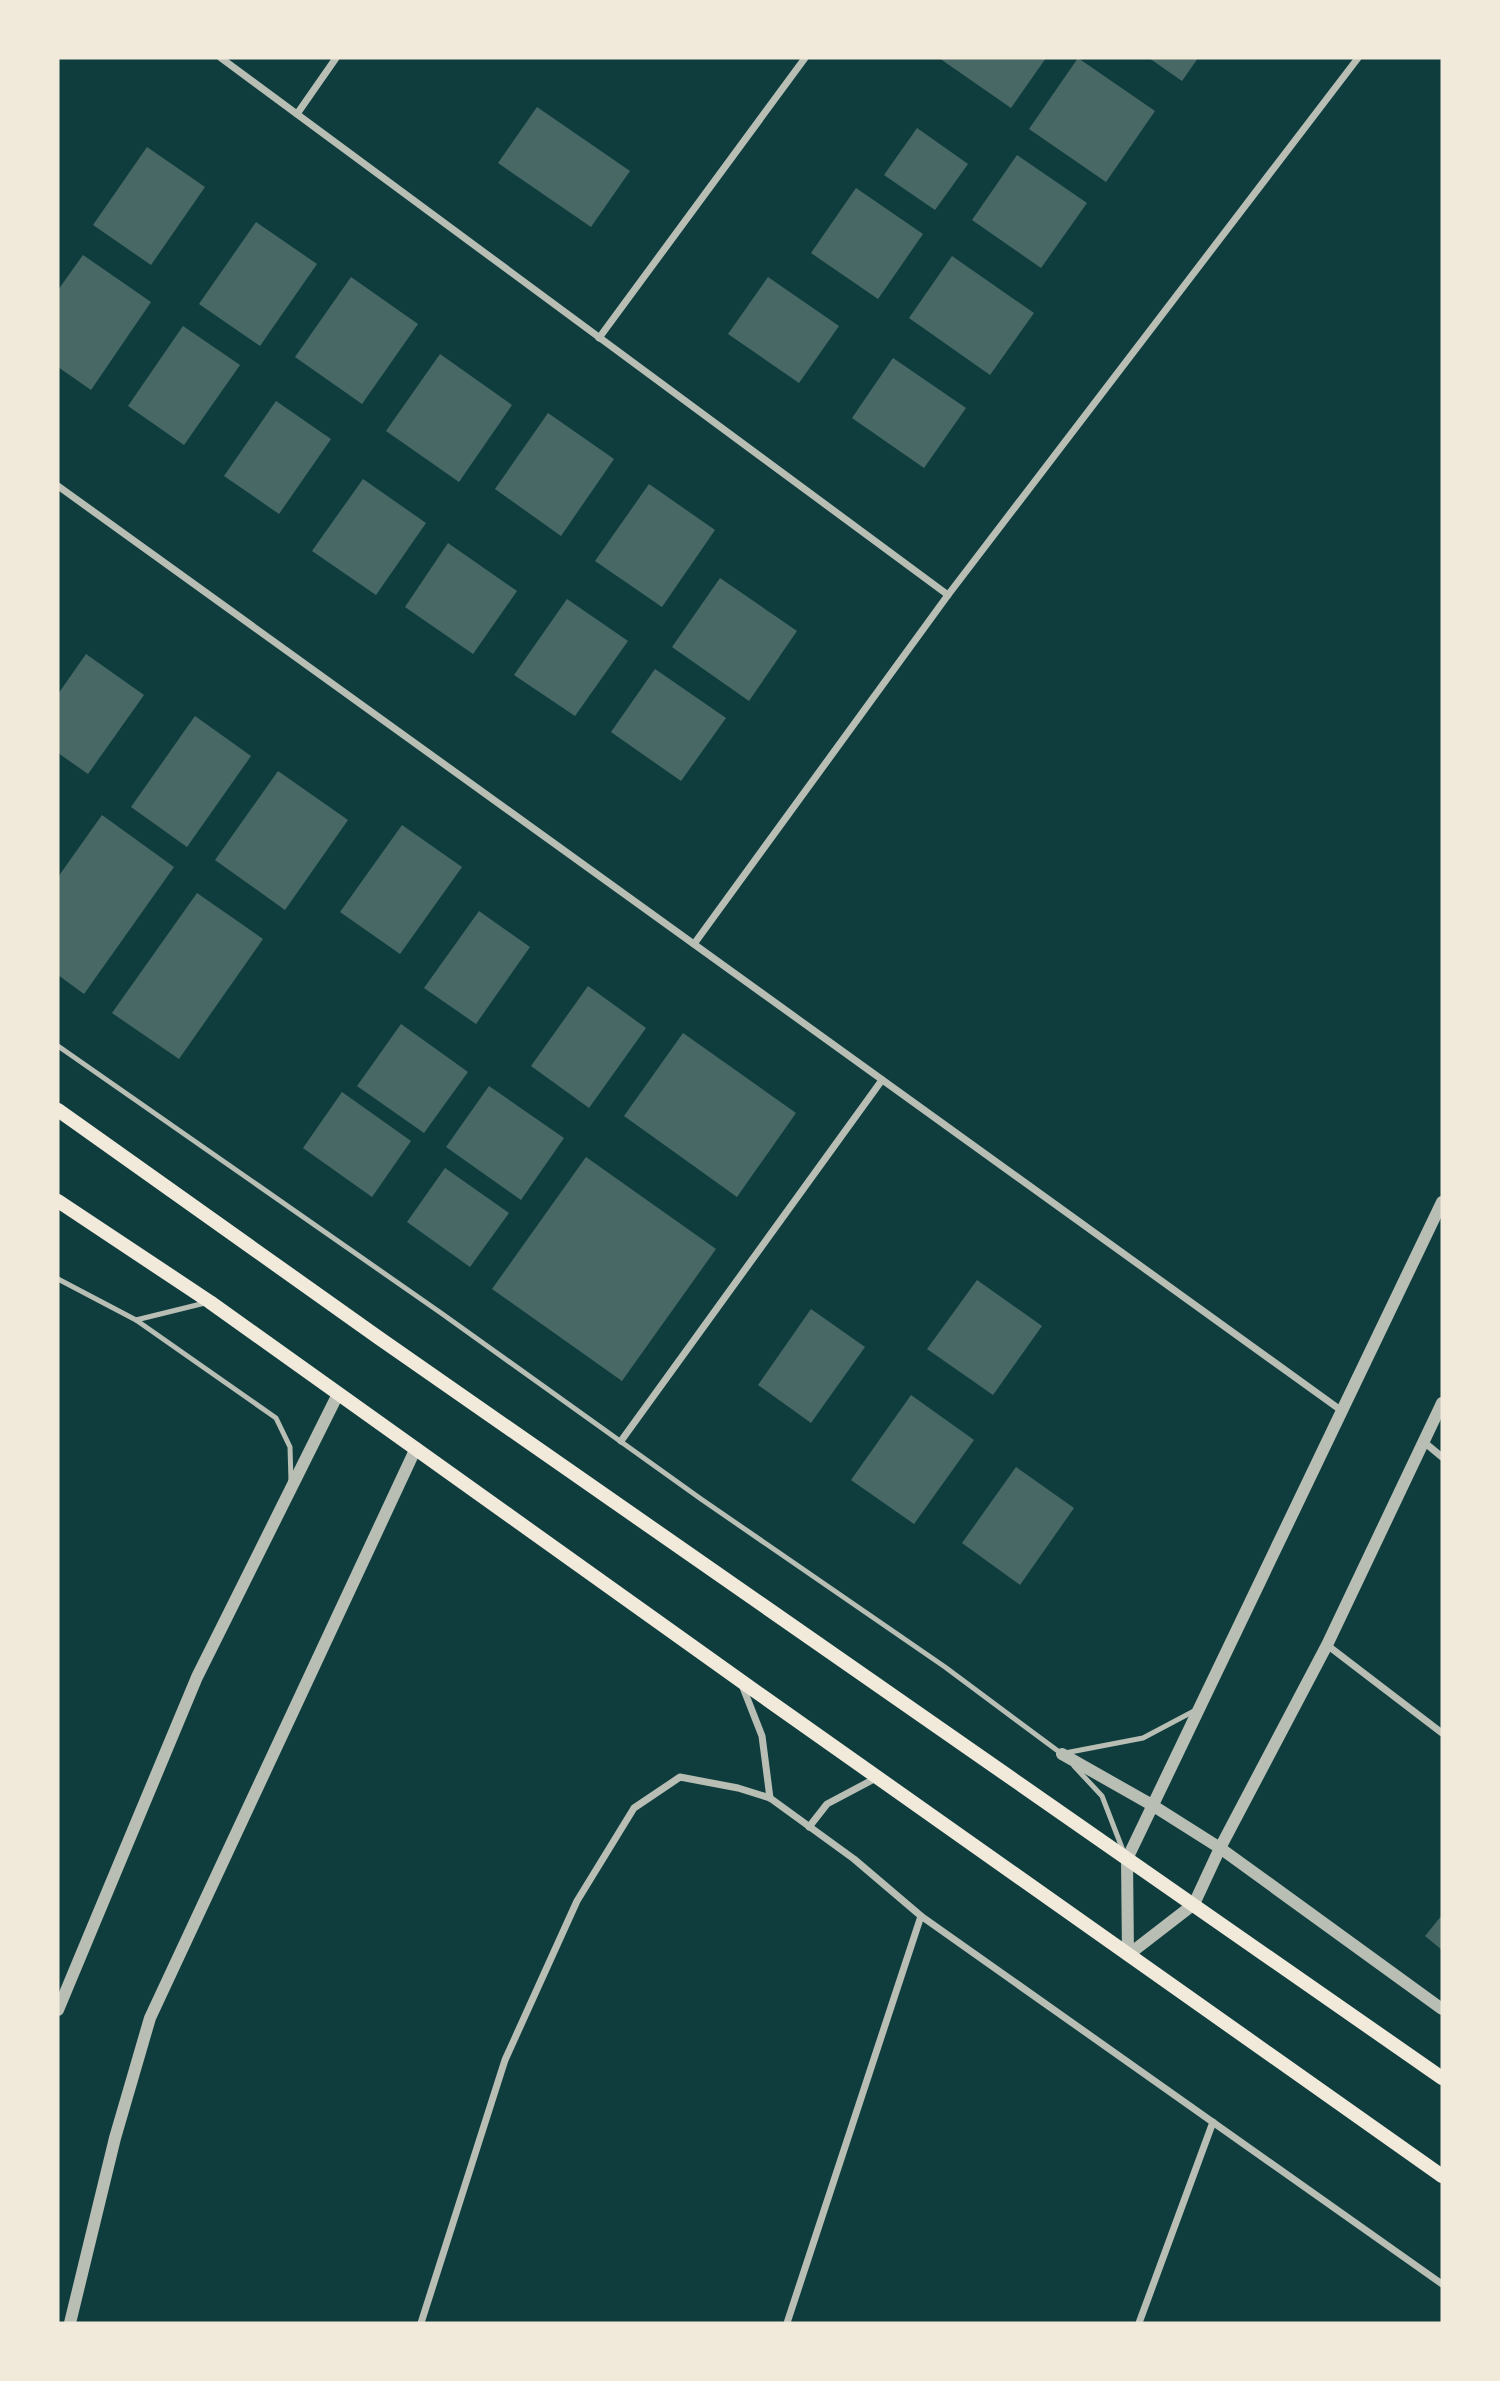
<svg xmlns="http://www.w3.org/2000/svg" width="1500" height="2381" viewBox="0 0 1500 2381" font-family="Mulish,sans-serif">
<style>
.building{fill:#486865}
.lines{fill:none;stroke-linecap:round;stroke-linejoin:round}
.service{stroke:#b8beb3;stroke-width:5}
.minor{stroke:#b8beb3;stroke-width:7}
.tertiary{stroke:#b8beb3;stroke-width:12}
.secondary{stroke:#f1e9da;stroke-width:14}
</style>
<rect width="100%" height="100%" fill="#0f3d3e"/>
<g class="building">
<polygon points="939,58 1046,58 1011,108"/>
<polygon points="1078,58 1155,111 1106,182 1029,129"/>
<polygon points="1149,58 1198,58 1182,81"/>
<polygon points="537,107 630,171 591,227 498,163"/>
<polygon points="917,128 968,164 935,210 884,175"/>
<polygon points="147,147 205,187 151,265 93,225"/>
<polygon points="1017,155 1087,203 1041,268 972,220"/>
<polygon points="856,188 923,234 878,299 811,253"/>
<polygon points="256,222 317,264 260,346 199,304"/>
<polygon points="83,255 151,302 91,390 58,367 58,290"/>
<polygon points="952,256 1034,313 990,375 909,318"/>
<polygon points="351,277 418,324 362,404 295,357"/>
<polygon points="768,277 839,326 799,383 728,334"/>
<polygon points="183,326 240,365 184,445 128,406"/>
<polygon points="440,354 512,405 459,482 386,431"/>
<polygon points="893,358 966,408 924,468 852,418"/>
<polygon points="276,401 331,439 279,514 224,476"/>
<polygon points="548,413 614,459 561,536 495,489"/>
<polygon points="363,479 426,523 376,595 312,551"/>
<polygon points="649,484 715,530 662,607 595,561"/>
<polygon points="448,543 517,591 473,654 405,607"/>
<polygon points="720,578 797,631 749,701 672,647"/>
<polygon points="567,599 628,641 575,716 514,675"/>
<polygon points="86,654 144,695 88,774 58,753 58,694"/>
<polygon points="655,669 726,718 681,781 611,732"/>
<polygon points="195,716 251,756 187,847 131,807"/>
<polygon points="278,771 348,820 285,910 215,860"/>
<polygon points="102,815 174,867 84,994 58,975 58,877"/>
<polygon points="402,825 462,867 400,954 340,912"/>
<polygon points="197,893 263,939 179,1059 112,1013"/>
<polygon points="479,911 530,947 476,1024 424,988"/>
<polygon points="588,986 646,1028 589,1108 531,1066"/>
<polygon points="401,1024 468,1072 424,1133 357,1086"/>
<polygon points="683,1033 796,1113 737,1197 624,1116"/>
<polygon points="489,1086 564,1138 521,1200 446,1147"/>
<polygon points="342,1092 411,1141 372,1197 303,1148"/>
<polygon points="586,1157 716,1249 622,1381 492,1289"/>
<polygon points="445,1168 509,1213 470,1267 407,1222"/>
<polygon points="977,1280 1042,1326 993,1395 927,1349"/>
<polygon points="811,1309 865,1347 811,1423 758,1385"/>
<polygon points="911,1395 974,1440 914,1524 851,1480"/>
<polygon points="1016,1467 1074,1508 1020,1585 962,1543"/>
<polygon points="1442,1915 1442,1950 1425,1936"/>
</g>
<g class="lines">
<g class="service">
<polyline points="58,1046 441,1313 701,1499 945,1667 1062,1754"/>
<polyline points="58,1279 136,1320 276,1418 290,1447 291,1481"/>
<polyline points="136,1320 205,1303"/>
<polyline points="1065,1753 1143,1738 1194,1711"/>
<polyline points="1074,1766 1102,1796 1124,1853"/>
</g>
<g class="minor">
<polyline points="221,58 948,595"/>
<polyline points="297,114 336,58"/>
<polyline points="599,338 805,58"/>
<polyline points="58,486 1342,1411"/>
<polyline points="694,944 948,595 1358,58"/>
<polyline points="621,1441 882,1080"/>
<polyline points="1424,1442 1442,1457"/>
<polyline points="1327,1645 1442,1733"/>
<polyline points="742,1685 762,1736 770,1798"/>
<polyline points="809,1827 827,1804 878,1777"/>
<polyline points="421,2323 505,2060 577,1901 634,1808 680,1777 738,1788 770,1798 854,1859 921,1916 1442,2284"/>
<polyline points="787,2323 921,1916"/>
<polyline points="1139,2323 1213,2122"/>
</g>
<g class="tertiary">
<polyline points="1062,1754 1152,1805 1220,1848 1442,2009"/>
<polyline points="1128,1955 1127,1859 1442,1202"/>
<polyline points="1128,1955 1194,1904 1220,1848 1327,1645 1442,1403"/>
<polyline points="58,2010 197,1677 338,1394"/>
<polyline points="70,2323 115,2138 150,2018 416,1448"/>
</g>
<g class="secondary">
<polyline points="58,1110 379,1338 1442,2078"/>
<polyline points="58,1201 210,1302 741,1681 1442,2176"/>
</g>
</g>
<rect width="1500" height="2381" fill="none" stroke="#f1e9da" stroke-width="119"/>
</svg>
